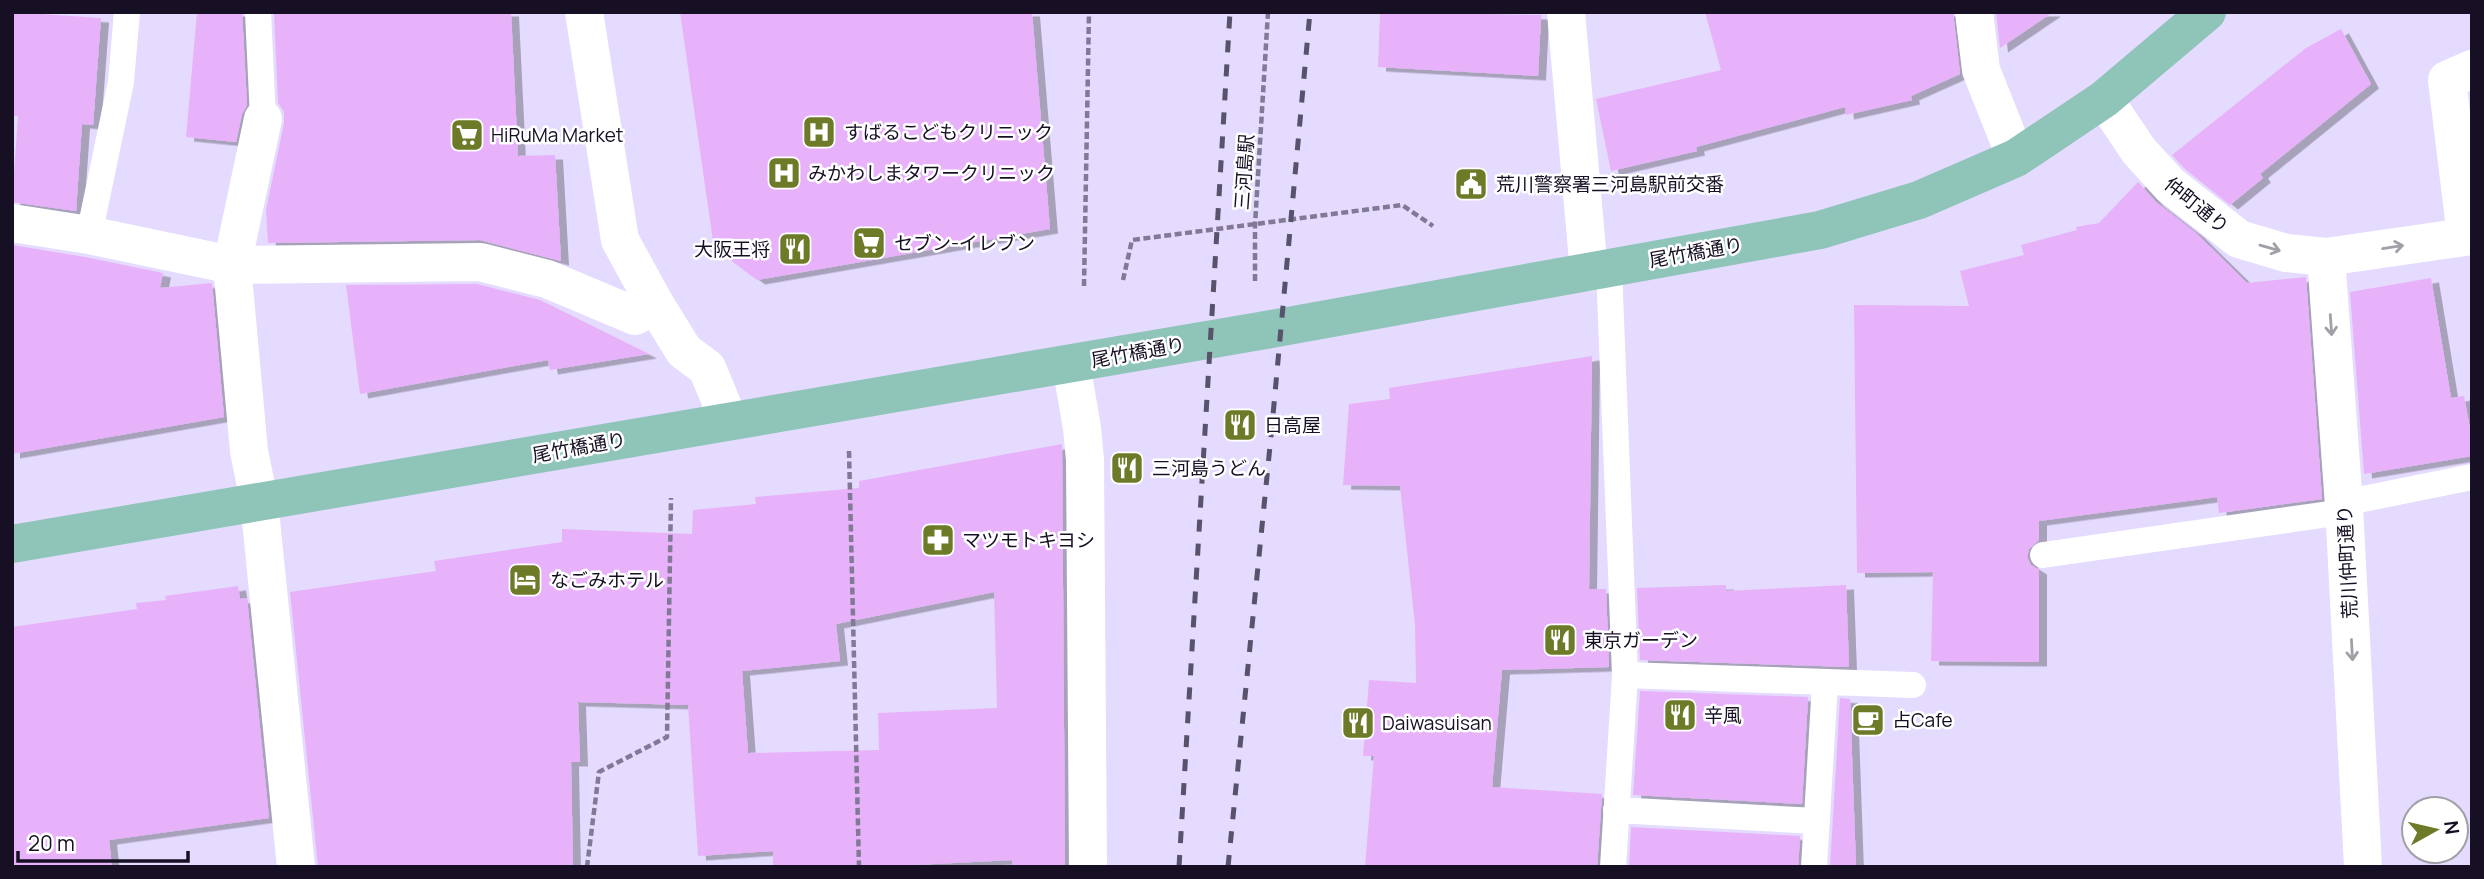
<svg xmlns="http://www.w3.org/2000/svg" width="2484" height="879" viewBox="0 0 2484 879" font-family="Manrope,'Noto Sans JP',sans-serif">
<style>
.building{fill:#e8b2fa;fill-rule:evenodd;filter:url(#shadow)}
.lines{fill:none;stroke-linecap:round;stroke-linejoin:round}
.path{stroke:#817995;stroke-width:4.5;stroke-dasharray:7 3.5;stroke-linecap:butt}
.service{stroke:#fff;stroke-width:26}
.minor{stroke:#fff;stroke-width:38}
.primary{stroke:#8fc4b9;stroke-width:38}
.rail{stroke:#59526b;stroke-width:5;stroke-dasharray:12 12;stroke-linecap:butt}
.oneway{stroke:#a29fa7}
.labels{text-anchor:middle;dominant-baseline:central;stroke-width:5;stroke-linejoin:round;paint-order:stroke}
.poi-label{font-size:19px;fill:#171024;stroke:#fff;text-anchor:start}
.street-label{font-size:19px;fill:#171024;stroke:#fff}
</style>
<defs>
<filter id="shadow"><feDropShadow dx="8" dy="4.5" stdDeviation="0" flood-color="#0004"/></filter>
</defs>
<rect width="100%" height="100%" fill="#e4dbfe"/>
<g class="building">
<polygon points="12,12 101,18 93,125 82,124 76,211 12,202 18,116 12,116"/>
<polygon points="197,12 242,12 247,105 242,114 236,142 186,137"/>
<polygon points="274,12 511,12 518,156 555,155 561,261 480,240 268,243 266,210 284,123 284,112 278,103"/>
<polygon points="680,12 1032,12 1050,229 757,280 714,248"/>
<polygon points="1380,12 1541,15 1538,76 1378,67"/>
<polygon points="1705,12 1953,12 1960,74 1911,96 1912,100 1846,115 1845,107 1696,147 1697,151 1611,171 1596,99 1721,70"/>
<polygon points="1996,12 2053,12 2000,48"/>
<polygon points="2341,29 2371,84 2260,174 2263,178 2230,205 2185,169 2172,155 2306,48"/>
<polygon points="2138,182 2156,202 2196,233 2247,283 2306,277 2322,499 2219,513 2217,497 2039,521 2039,540 2029,549 2027,557 2031,565 2039,570 2039,662 1931,661 1933,572 1857,573 1854,305 1969,306 1960,271 2024,255 2021,245 2077,230 2076,227 2099,223"/>
<polygon points="12,245 85,257 163,273 160,288 212,283 224,417 12,454"/>
<polygon points="2431,278 2451,398 2464,396 2472,440 2472,456 2364,474 2350,292"/>
<polygon points="477,284 540,300 649,354 550,370 548,360 360,394 346,285"/>
<polygon points="1592,356 1589,589 1606,589 1609,667 1502,670 1492,787 1602,794 1597,867 1365,867 1374,756 1363,756 1369,680 1416,683 1415,625 1400,486 1343,485 1349,404 1390,399 1389,388"/>
<path d="M1062,444L1065,865H1012V860L875,867H773V851L698,856L688,705L578,702L580,762H571L573,867H318L290,592L436,571L434,561L562,542V529L692,534L693,510L756,504L755,497L859,488V481ZM994,592L997,708L878,713L879,750L748,753L742,671L840,661L836,624Z"/>
<polygon points="1726,585 1726,591 1846,585 1849,667 1640,660 1637,588"/>
<polygon points="238,586 240,599 247,598 269,818 109,840 112,867 12,867 12,627 137,609 136,603 166,600 165,596"/>
<polygon points="1640,691 1808,697 1802,804 1633,795"/>
<polygon points="1840,698 1850,699 1856,867 1830,867"/>
<polygon points="1631,827 1800,836 1798,867 1629,867"/>
</g>
<g class="lines">
<g class="path">
<polyline points="1123,280 1132,240 1402,205 1433,226"/>
<polyline points="1255,281 1255,225 1268,12"/>
<polyline points="1084,286 1089,12"/>
<polyline points="849,451 859,867"/>
<polyline points="587,867 599,772 667,737 671,498"/>
</g>
<g class="service">
<polyline points="258,12 263,119"/>
<polyline points="89,235 121,82 127,12"/>
<polyline points="1609,268 1625,675 1613,867"/>
<polyline points="2043,555 2329,514 2358,500 2472,477"/>
<polyline points="1625,675 1913,685"/>
<polyline points="1616,810 1816,821"/>
<polyline points="1814,867 1825,683"/>
</g>
<g class="minor">
<polyline points="584,12 620,240 655,304"/>
<polyline points="1566,12 1589,272"/>
<polyline points="1974,12 1981,70 2016,158"/>
<polyline points="2104,99 2139,151 2170,185 2239,239 2286,253 2326,257 2472,236"/>
<polyline points="263,119 232,265 249,451 259,501 296,867"/>
<polyline points="12,223 89,235 232,265 480,262 547,279 635,316 655,304 684,351 707,368 729,421"/>
<polyline points="2466,236 2447,80 2472,69"/>
<polyline points="2326,257 2344,506 2363,867"/>
<polyline points="1071,364 1082,428 1085,460 1088,867"/>
</g>
<polyline class="primary" points="12,544 1260,331 1820,230 1919,200 2016,158 2104,99 2207,12"/>
<g class="rail">
<polyline points="1179,867 1230,12"/>
<polyline points="1228,867 1272,426 1310,12"/>
</g>
</g>
<defs><path id="oneway-shaft" d="M-6 0H5M1.5-3L5.5 0L1.5 3" fill="none" stroke-width="1.6" stroke-linecap="round" stroke-linejoin="round" transform="scale(1.75)"/></defs>
<g class="oneway">
<use href="#oneway-shaft" transform="translate(2393 247) rotate(-9)"/>
<use href="#oneway-shaft" transform="translate(2270 248) rotate(16)"/>
<use href="#oneway-shaft" transform="translate(2331 325) rotate(86)"/>
<use href="#oneway-shaft" transform="translate(2352 650) rotate(87)"/>
</g>
<defs>
<symbol id="hospital-square" viewBox="-11 -11 22 22"><rect x="-9" y="-9" width="18" height="18" rx="4" fill="#6d7a27" stroke="#fff"/><path d="M-5-5h3v3.5h4V-5h3V5h-3V1.5h-4V5h-3Z" fill="#fff"/></symbol>
<symbol id="supermarket-square" viewBox="-11 -11 22 22"><rect x="-9" y="-9" width="18" height="18" rx="4" fill="#6d7a27" stroke="#fff"/><path d="M-6-5.5h2.5l.6 2H6L4.5 2H-2.5L-4.4-4H-6ZM-1.5 3.2a1.3 1.3 0 1 0 .1 0ZM3 3.2a1.3 1.3 0 1 0 .1 0Z" fill="#fff"/></symbol>
<symbol id="civic-square" viewBox="-11 -11 22 22"><rect x="-9" y="-9" width="18" height="18" rx="4" fill="#6d7a27" stroke="#fff"/><path d="M-.6-6.5H3V-4.5H.6V-3L4-1V1h2V6H-6V1h2V-1L-.6-3ZM-1.2 2.5V6h2.4V2.5Z" fill="#fff"/></symbol>
<symbol id="restaurant-square" viewBox="-11 -11 22 22"><rect x="-9" y="-9" width="18" height="18" rx="4" fill="#6d7a27" stroke="#fff"/><path d="M-5-6h1v4h1v-4h1v4h1v-4h1v5L-1.5 .5V6h-2V.5L-5-1ZM5-6V6H3V1.5H1.5Q1.5-4 5-6Z" fill="#fff"/></symbol>
<symbol id="pharmacy-square" viewBox="-11 -11 22 22"><rect x="-9" y="-9" width="18" height="18" rx="4" fill="#6d7a27" stroke="#fff"/><path d="M-2-6h4v4h4v4h-4v4h-4v-4h-4v-4h4Z" fill="#fff"/></symbol>
<symbol id="hotel-square" viewBox="-11 -11 22 22"><rect x="-9" y="-9" width="18" height="18" rx="4" fill="#6d7a27" stroke="#fff"/><path d="M-6-4.5h1.5V1H6V5H4.5V3h-9V5H-6ZM-4 0a1.8 1.8 0 1 1 3.6 0ZM.5 0V-2.5h3Q6-2.5 6 0Z" fill="#fff"/></symbol>
<symbol id="cafe-square" viewBox="-11 -11 22 22"><rect x="-9" y="-9" width="18" height="18" rx="4" fill="#6d7a27" stroke="#fff"/><path d="M-5.5-4.5H6V0H3Q3 3.5 0 3.5H-2.5Q-5.5 3.5-5.5 0ZM3-3.2v2h1.7v-2ZM-6 4.5H4V6H-6Z" fill="#fff"/></symbol>
</defs>
<g fill-rule="evenodd">
<use href="#hospital-square" x="800" y="113" width="38" height="38"/>
<use href="#supermarket-square" x="448" y="116" width="38" height="38"/>
<use href="#hospital-square" x="765" y="154" width="38" height="38"/>
<use href="#civic-square" x="1452" y="165" width="38" height="38"/>
<use href="#supermarket-square" x="850" y="224" width="38" height="38"/>
<use href="#restaurant-square" x="776" y="230" width="38" height="38"/>
<use href="#restaurant-square" x="1221" y="406" width="38" height="38"/>
<use href="#restaurant-square" x="1108" y="449" width="38" height="38"/>
<use href="#pharmacy-square" x="919" y="521" width="38" height="38"/>
<use href="#hotel-square" x="506" y="561" width="38" height="38"/>
<use href="#restaurant-square" x="1541" y="621" width="38" height="38"/>
<use href="#restaurant-square" x="1661" y="696" width="38" height="38"/>
<use href="#cafe-square" x="1849" y="701" width="38" height="38"/>
<use href="#restaurant-square" x="1339" y="704" width="38" height="38"/>
</g>
<g class="labels">
<g class="poi-label">
<text x="844" y="132">すばるこどもクリニック</text>
<text x="491" y="135">HiRuMa Market</text>
<text x="808" y="173">みかわしまタワークリニック</text>
<text x="1496" y="184">荒川警察署三河島駅前交番</text>
<text x="894" y="243">セブン-イレブン</text>
<text x="770" y="249" text-anchor="end">大阪王将</text>
<text x="1264" y="425">日高屋</text>
<text x="1152" y="468">三河島うどん</text>
<text x="962" y="540">マツモトキヨシ</text>
<text x="550" y="580">なごみホテル</text>
<text x="1584" y="640">東京ガーデン</text>
<text x="1704" y="715">辛風</text>
<text x="1892" y="720">占Cafe</text>
<text x="1382" y="723">Daiwasuisan</text>
</g>
<g class="street-label">
<text transform="translate(1244 172) rotate(-86)">三河島駅</text>
<text transform="translate(2197 205) rotate(39)">仲町通り</text>
<text transform="translate(1696 252) rotate(-10)">尾竹橋通り</text>
<text transform="translate(1138 352) rotate(-10)">尾竹橋通り</text>
<text transform="translate(579 447) rotate(-10)">尾竹橋通り</text>
<text transform="translate(2347 562) rotate(-93)">荒川仲町通り</text>
</g>
</g>
<rect width="2484" height="879" fill="none" stroke="#171024" stroke-width="28"/>
<g transform="translate(2435 830) rotate(82)"><circle r="33" fill="#ffffff" stroke="#a29fa7" stroke-width="2"/>
<path d="M0-5L12 26L0 18L-12 26Z" fill="#6d7a27"/>
<text y="-10" font-size="19" font-weight="bold" text-anchor="middle" fill="#171024">N</text>
</g>
<path d="M18 851v10h170v-10" fill="none" stroke="#171024" stroke-width="3.5"/>
<text x="28" y="851" font-size="21" fill="#171024" stroke="#ffffff" stroke-width="5" paint-order="stroke">20 m</text>
</svg>
